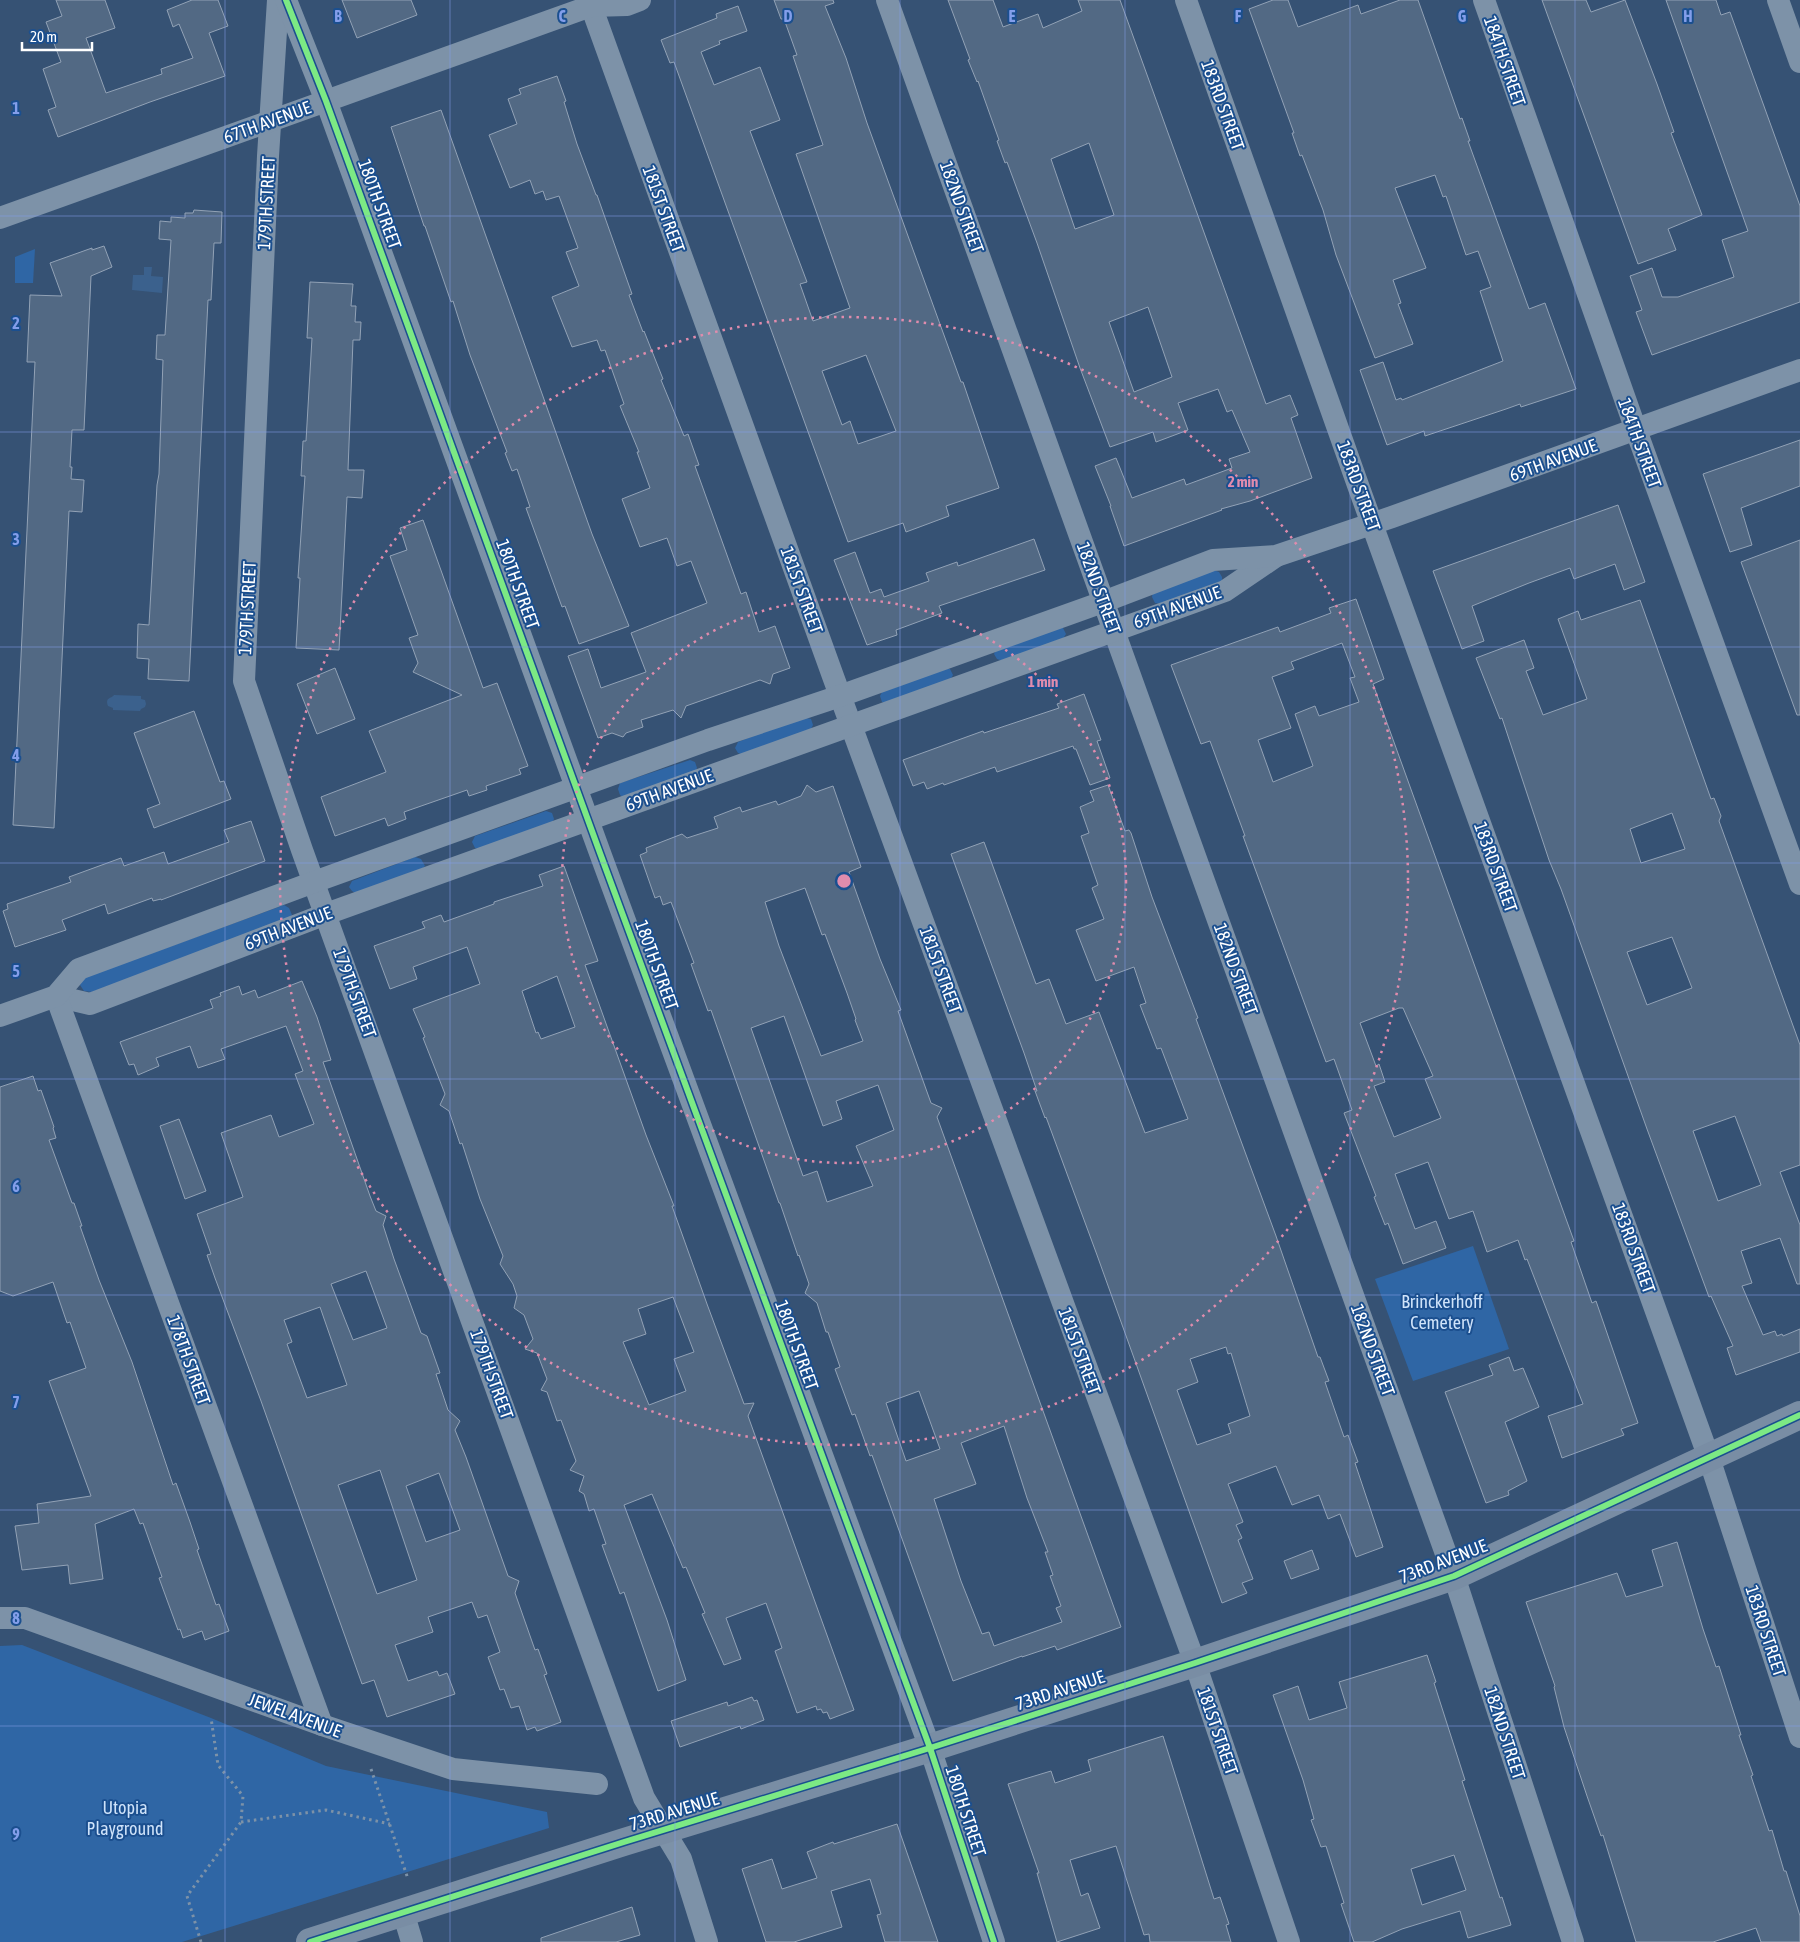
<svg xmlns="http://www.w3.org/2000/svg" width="1800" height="1942" viewBox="0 0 1800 1942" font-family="'Asap Condensed',sans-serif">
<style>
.green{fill:#2f66a5}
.water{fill:#3b618d}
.building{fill:#526984;stroke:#92a2b6;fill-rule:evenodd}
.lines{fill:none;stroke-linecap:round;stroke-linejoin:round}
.path{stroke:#7d92a8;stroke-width:3;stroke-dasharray:2.5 4;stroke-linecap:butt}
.street{stroke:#7d92a8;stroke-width:22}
.secondary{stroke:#798da4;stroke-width:28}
.cycleway-casing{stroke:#1b4f8f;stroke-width:9}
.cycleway{stroke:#7ce984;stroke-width:6}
.grid{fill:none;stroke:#839eea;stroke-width:1;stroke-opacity:0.55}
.ring{fill:none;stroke:#e08cad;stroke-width:2.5;stroke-dasharray:2.5 5}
.labels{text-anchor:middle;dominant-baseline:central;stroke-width:4;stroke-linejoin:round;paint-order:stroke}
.street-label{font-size:18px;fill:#fff;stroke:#1b4f8f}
.park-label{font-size:18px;fill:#cfe3fa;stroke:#1b4f8f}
.grid-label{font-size:16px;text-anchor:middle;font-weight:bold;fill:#839eea;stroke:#1b4f8f;stroke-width:4;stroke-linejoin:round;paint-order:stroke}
.centre{fill:#e08cad;stroke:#1b4f8f;stroke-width:2.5}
.ring-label{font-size:15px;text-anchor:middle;font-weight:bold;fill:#e08cad;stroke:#1b4f8f;stroke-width:4;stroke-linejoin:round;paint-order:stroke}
</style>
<rect width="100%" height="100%" fill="#365274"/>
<g class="green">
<polygon points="35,249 33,283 15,283 15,257"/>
<polygon points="1213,570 1219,572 1222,577 1222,582 1161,604 1155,603 1152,597 1153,591"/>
<polygon points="1055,626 1063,628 1066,634 1063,639 1003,661 997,659 994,654 997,648"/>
<polygon points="941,669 950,669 953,675 949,682 888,704 882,702 880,696 883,690"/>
<polygon points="802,717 811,719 813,725 810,731 744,755 738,753 735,748 738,742"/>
<polygon points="690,760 695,762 697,768 694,774 624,798 620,795 618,789 620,783"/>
<polygon points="546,811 552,813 554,819 551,825 481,849 475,848 472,842 475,836"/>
<polygon points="415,857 421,859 425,866 421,870 357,894 352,891 349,887 352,881"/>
<polygon points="284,905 289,908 292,915 287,921 92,992 84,991 80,985 83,978"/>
<polygon points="1473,1246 1509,1349 1413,1381 1375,1279"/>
<polygon points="22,1645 211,1718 326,1766 547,1812 549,1828 182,1942 0,1942 0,1646"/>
</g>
<g class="water">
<polygon points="144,267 152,267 151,276 163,277 162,293 132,290 133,275 144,275"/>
<path d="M114,695L141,696V699L145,700L146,704L145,707L141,709L140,711L113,710V708L108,706C105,697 111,699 114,695Z"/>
</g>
<g class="building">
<polygon points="56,0 105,0 115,28 86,38 106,93 162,74 161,69 193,58 179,24 173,27 167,10 192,0 218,0 228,26 209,33 225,76 150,102 58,137 48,110 56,107 43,69 61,62 46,22 62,16"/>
<polygon points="342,0 411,0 417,15 357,38"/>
<path d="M774,0H833L834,3L825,6L846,58L867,123L961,382H963L999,488L946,506L949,516L906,532L903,523L848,542L674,62L670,63L661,40L717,18L716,14L738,6L747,31L719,41L720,44L701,52L714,85L760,67L780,120L750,131L807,282L800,284L813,321L850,308L796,154L823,145L793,56L797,55L784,19H781ZM866,355L896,431L858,444L850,421L842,425L822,371Z"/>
<path d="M948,0H993L1003,27L1038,14L1043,28L1082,11L1078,0H1120L1266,404L1290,395L1298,415L1291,418L1312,478L1250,501L1221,509L1222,510L1124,546L1110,506H1111L1095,466L1116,458L1132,498L1184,479L1186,485L1232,468L1229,459L1250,452L1232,410L1227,412L1218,389L1178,403L1188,430L1156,442L1153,432L1110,447L1080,368L1037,243L1007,162L1005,163L997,141L999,140L978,81L977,82L968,60L970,59ZM1089,143L1114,215L1075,229L1051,159ZM1148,307L1172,377L1134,392L1109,322Z"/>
<polygon points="1273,0 1288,0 1298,27 1358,5 1361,14 1400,0 1418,0 1460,119 1462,118 1470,141 1468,141 1529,309 1545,303 1576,389 1521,407 1520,404 1506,409 1425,436 1424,431 1387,445 1360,370 1383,362 1396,400 1401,398 1402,400 1503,361 1480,291 1491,287 1478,251 1466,255 1446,196 1443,197 1435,175 1395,188 1426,268 1393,280 1401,303 1398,304 1413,344 1375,358 1336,255 1323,210 1302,155 1300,156 1292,133 1294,133 1249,9"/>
<polygon points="1542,0 1586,0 1591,12 1625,0 1657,84 1674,132 1671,133 1702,215 1668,229 1676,250 1638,264"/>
<polygon points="1666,0 1716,0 1721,15 1730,12 1800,206 1800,302 1652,355 1636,312 1642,310 1630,276 1652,268 1662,297 1678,297 1734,277 1722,240 1748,231"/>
<polygon points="557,76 566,101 564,102 577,144 596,195 597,195 632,294 629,295 643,332 644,331 663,379 661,380 684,436 688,434 699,465 695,466 741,594 746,592 759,632 775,626 790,668 773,674 770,684 760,680 686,706 681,718 673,710 641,720 643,727 626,733 623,737 612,733 598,738 568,656 588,649 601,688 646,672 631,633 707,603 691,561 677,566 667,538 640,547 622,499 650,488 637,452 639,452 620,406 624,404 605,350 601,351 597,340 572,347 552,297 579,286 566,252 578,248 559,196 546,200 543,191 535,194 530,180 510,188 489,135 517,124 508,99 521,94 519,89"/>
<polygon points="441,110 592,534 629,626 579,644 565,606 562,607 526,508 530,507 517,469 512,471 505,453 507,452 470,355 453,301 451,302 425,226 424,226 391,127"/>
<polygon points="194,210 222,212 221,243 214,243 211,300 208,300 189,681 148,679 149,659 137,658 138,624 149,625 157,485 159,474 163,360 156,359 157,335 165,335 171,240 159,239 160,221 171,222 171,217 185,218 185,213 193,213"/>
<polygon points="104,246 112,267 91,276 84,430 72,430 70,467 72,467 71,479 84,480 82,512 69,511 54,828 13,825 35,362 27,362 30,295 62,296 50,263 92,248 92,250"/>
<polygon points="310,282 353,284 351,306 356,306 355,322 361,322 360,340 353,340 348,470 364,470 362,498 347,497 339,650 296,648 300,578 298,578 305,476 301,476 303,441 306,441 312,338 307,338"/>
<polygon points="1800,440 1800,486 1741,508 1752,545 1730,552 1703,474"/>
<polygon points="1618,505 1645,582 1624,590 1615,564 1574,579 1570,568 1529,583 1472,606 1484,641 1462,649 1433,571"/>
<polygon points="423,520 483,688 497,683 528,766 519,769 521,774 486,786 487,790 469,796 467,790 404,812 406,819 388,826 385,818 335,836 321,797 386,772 369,731 462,695 413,672 418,663 409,638 418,635 390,556 407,550 400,528"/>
<polygon points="1034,539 1045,570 939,606 942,613 896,630 897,635 867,645 834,560 855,552 870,593 881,589 884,597 929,581 926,573 957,562 958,566"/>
<polygon points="1800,540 1800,715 1797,715 1741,562"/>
<path d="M1356,599L1384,679L1373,684L1574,1241L1571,1242L1592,1303L1596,1301L1638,1423L1621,1429L1624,1435L1562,1458L1548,1416L1583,1404L1527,1259L1525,1260L1518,1240L1487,1252L1473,1211L1449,1219L1428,1162L1395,1174L1415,1229L1436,1221L1446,1248L1403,1264L1388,1223L1385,1225L1374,1197L1376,1196L1344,1113L1352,1110L1334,1059L1326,1062L1243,836H1245L1210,741L1201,744L1171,665L1278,627L1280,632L1331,613L1329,608ZM1342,643L1355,677L1350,678L1359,702L1319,716L1315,706L1295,714L1313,766L1273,782L1258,740L1291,728L1272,677L1294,669L1291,662ZM1399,1008H1403L1433,1076L1425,1079L1441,1118L1394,1137L1374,1086L1385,1082L1379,1064L1376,1066L1360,1023Z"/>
<path d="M1640,600L1711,799L1714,798L1721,816L1719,821L1800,1045V1165L1780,1172L1800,1225V1284H1797L1780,1238L1741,1251L1752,1283L1742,1286L1763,1335L1775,1331L1777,1336L1782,1334L1783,1336L1800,1329V1352L1736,1375L1727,1348L1733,1346L1711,1296L1709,1297L1647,1129L1561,889L1549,860L1502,718L1500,719L1476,658L1524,640L1534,668L1526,671L1543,715L1587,699L1558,619L1578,611L1581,620ZM1672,813L1685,849L1641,863L1630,829ZM1672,937L1692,988L1647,1005L1627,952ZM1735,1116L1761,1185L1718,1201L1693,1131Z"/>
<polygon points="335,668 355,719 317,734 297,684"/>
<polygon points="1084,694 1101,740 1097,741 1110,778 1090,785 1076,749 1074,749 1073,746 997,772 995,767 944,785 943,783 927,789 924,782 913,786 903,760 983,731 984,733 1059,708 1057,704"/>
<polygon points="194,711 220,782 224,781 231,799 154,828 147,809 160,804 134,733"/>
<path d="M807,785L816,792L833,786L861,867L849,872L880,959L901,1010L898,1011L931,1103L942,1108L937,1117L1121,1627L1057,1650L1055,1646L1022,1657V1656L953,1681L872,1455L870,1456L855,1414L852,1415L835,1369L840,1367L828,1332H826L817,1303L805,1293L809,1284L799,1255L798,1256L780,1203H779L711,1010L708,1011L691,964L694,963L671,902L663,905L660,896L655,898L640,855L647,852L646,848L682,834L687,838L718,828L714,817L740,807L742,812L776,801L778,805L801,796ZM805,888L822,935L825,934L847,993L856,1019L855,1020L863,1041L821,1056L779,946L765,902ZM784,1016L823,1126L842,1119L836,1101L878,1085L894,1130L856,1146L873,1186L827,1202L817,1171L803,1176L751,1028ZM919,1391L940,1449L906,1461L886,1403ZM1004,1426L1027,1498L1048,1552H1045L1053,1575L1050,1576L1061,1606L1056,1608L1062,1622L994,1646L989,1632L982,1634L961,1581L934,1499L976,1484L961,1443Z"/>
<path d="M1108,785L1125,831L1129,830L1131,833L1152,897L1198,1018L1196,1019L1276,1236L1318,1357H1320L1329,1381L1325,1382L1344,1437L1348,1435L1358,1462L1355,1463L1383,1547L1356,1557L1340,1514L1328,1519L1319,1495L1292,1505L1276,1466L1228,1484L1243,1522L1236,1525L1242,1538L1238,1540L1253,1579L1242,1583L1247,1593L1222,1603L1097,1255L1046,1117L1045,1118L1035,1091H1037L1024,1053L951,854L984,842L1036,984L1049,979L1066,1024L1099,1012L1145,1133L1188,1119L1161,1048L1157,1049L1140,1005L1146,1003L1134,967L1096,981L1076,930L1104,919L1092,888L1098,885L1081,836L1089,833L1080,807L1094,801L1090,791ZM1226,1347L1228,1354L1231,1353L1250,1416L1228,1424L1231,1433L1197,1445L1177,1390L1198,1382L1190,1359Z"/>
<polygon points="251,821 265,861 161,900 161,899 153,901 152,898 108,914 105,904 62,920 66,930 15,947 3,911 8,909 7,904 71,882 69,877 121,858 124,866 164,852 168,864 229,842 224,830"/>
<path d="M564,866L598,961L585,965L646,1135L674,1206H672L707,1304L744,1404L754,1403L748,1416L854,1710L830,1719L827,1712L823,1713L821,1709L817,1710L816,1706L797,1713L775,1651L782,1648L766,1603L726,1618L741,1659L724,1665L702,1614L705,1613L686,1567L683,1568L652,1494L624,1505L667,1620L686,1680L658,1691L624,1592L620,1594L602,1545L606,1544L594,1509L589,1511L584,1494L579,1491L584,1476L570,1470L576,1461L561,1420L557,1421L547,1392L541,1390L547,1379L537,1353L525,1349L533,1339L524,1315L514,1308L517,1296L513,1284L500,1264L503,1256L480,1199L462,1143L460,1144L449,1111L440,1105L445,1094L423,1038L425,1037L413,1009L480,984L467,947L413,967L417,979L390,989L374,946L425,928L422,922L441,915L444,922L494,904V902L543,886L539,875ZM557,976L575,1027L541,1039L538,1032L536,1033L522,991ZM673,1297L694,1352L674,1359L686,1391L649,1405L623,1342L646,1334L638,1309Z"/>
<path d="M302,981L317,1017L331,1060L323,1062L370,1196L376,1211L386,1216L383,1225L394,1259L421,1333L427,1336L440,1373L436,1374L448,1410L460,1421L455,1430L466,1457L508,1576L519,1581L515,1593L535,1650L538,1649L547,1674L544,1675L561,1722L537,1731L535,1727L527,1730L519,1706L511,1708L504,1689L500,1690L488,1657L500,1652L487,1615L478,1618L472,1602L428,1617L433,1632L395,1645L408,1681L437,1671L439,1676L447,1673L455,1694L387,1717L374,1680L362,1684L261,1401L215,1278L207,1255L211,1254L197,1214L243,1197L221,1133L271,1115L279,1137L314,1124L295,1074L303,1071L286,1026L221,1049L225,1059L198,1068L190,1046L156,1058L159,1066L138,1075L134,1064L129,1065L120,1042L213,1008L210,1000L221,996L220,993L239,986L242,995L255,990L258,998ZM366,1271L387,1328L353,1340L331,1284ZM320,1307L347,1385L307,1398L287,1344L292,1342L284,1320ZM380,1470L417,1580L377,1594L338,1485ZM439,1473L460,1530L426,1542L406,1486Z"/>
<polygon points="33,1076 38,1091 41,1090 54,1127 53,1128 56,1138 49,1140 72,1203 74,1203 82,1226 80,1226 99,1280 132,1362 173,1485 176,1483 190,1522 199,1549 197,1550 216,1605 219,1604 229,1631 205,1640 202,1631 183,1638 180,1629 178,1630 159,1578 162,1577 143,1523 140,1524 134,1509 95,1524 103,1579 70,1584 68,1565 22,1570 15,1526 39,1523 37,1504 91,1496 49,1381 86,1368 70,1322 67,1323 53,1282 13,1296 0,1291 0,1087"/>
<polygon points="179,1119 206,1191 185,1199 160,1126"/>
<polygon points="1509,1357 1514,1371 1523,1368 1539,1407 1505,1422 1527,1481 1508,1491 1509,1495 1486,1503 1445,1392 1493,1375 1489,1365"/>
<polygon points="1677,1542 1703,1629 1716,1667 1719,1666 1732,1707 1741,1735 1739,1735 1753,1775 1751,1776 1769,1831 1772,1830 1784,1871 1786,1871 1800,1916 1800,1942 1761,1942 1756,1928 1713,1942 1636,1942 1603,1835 1601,1836 1587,1796 1564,1727 1554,1687 1555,1686 1526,1602 1617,1573 1626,1597 1663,1586 1652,1550"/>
<polygon points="1312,1550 1319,1569 1291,1579 1284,1561"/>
<path d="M1427,1655L1436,1682L1434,1683L1465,1780L1462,1781L1500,1898L1502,1897L1511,1925L1468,1938L1460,1911L1402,1929L1372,1942H1354L1341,1904L1344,1903L1326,1846L1321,1847L1311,1820L1314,1819L1303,1780L1273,1695L1298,1686L1309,1720L1347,1708L1339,1682ZM1454,1855L1466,1890L1422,1905L1411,1869Z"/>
<polygon points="752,1697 754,1701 757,1700 764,1720 741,1729 740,1726 680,1747 671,1721 727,1702 728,1706"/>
<polygon points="1163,1736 1214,1899 1220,1897 1229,1924 1226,1925 1231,1942 1150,1942 1149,1934 1144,1935 1116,1846 1070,1860 1081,1896 1088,1893 1100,1928 1057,1942 1037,1873 1039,1873 1008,1784 1051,1771 1055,1783 1091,1771 1088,1760"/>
<polygon points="897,1824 938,1942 885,1942 877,1915 881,1914 870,1879 831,1891 842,1927 794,1942 766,1942 742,1869 772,1859 782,1889 817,1878 807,1852 833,1842 834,1844"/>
<polygon points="632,1907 640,1935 616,1942 541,1942 541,1938"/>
</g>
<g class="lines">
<g class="path">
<polyline points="371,1769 408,1879"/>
<polyline points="241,1822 326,1810 390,1824"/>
<polyline points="201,1942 187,1896 241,1822 243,1796 218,1765 211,1718"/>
</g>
<g class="street">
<polyline points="278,0 268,156 244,681 302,850 644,1798 681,1859 707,1942"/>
<polyline points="286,0 326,101 600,853 930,1748 994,1942"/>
<polyline points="589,0 834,679 1195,1663 1289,1942"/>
<polyline points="887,0 1454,1576 1573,1942"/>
<polyline points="1186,0 1359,488 1709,1458 1800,1737"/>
<polyline points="1484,0 1636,430 1800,884"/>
<polyline points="1778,0 1800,62"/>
<polyline points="0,218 591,6 627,5 640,0"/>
<polyline points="56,996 90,1004 326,914 1225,591 1275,557"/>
<polyline points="56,996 322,1725"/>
<polyline points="0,1016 56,996 79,969 314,882 708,740 840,696 1103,602 1213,560 1276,556 1392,517 1800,370"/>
<polyline points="0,1618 25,1618 322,1725 453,1769 597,1784"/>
<polyline points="403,1912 412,1942"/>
</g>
<polyline class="secondary" points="310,1942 624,1842 930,1748 1195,1663 1454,1576 1800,1415"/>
<defs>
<g id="cycleway">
<polyline points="286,0 326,101 600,853 930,1748 994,1942"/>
<polyline points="310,1942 624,1842 930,1748 1195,1663 1454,1576 1800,1415"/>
</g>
</defs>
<use href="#cycleway" class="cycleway-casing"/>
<use href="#cycleway" class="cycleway"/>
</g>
<path class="grid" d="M225,0V1942M450,0V1942M675,0V1942M900,0V1942M1125,0V1942M1350,0V1942M1575,0V1942M0,216H1800M0,432H1800M0,647H1800M0,863H1800M0,1079H1800M0,1295H1800M0,1510H1800M0,1726H1800"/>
<g class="ring">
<circle cx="844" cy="881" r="282"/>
<circle cx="844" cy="881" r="564"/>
</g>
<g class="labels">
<g class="street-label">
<text transform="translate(1505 61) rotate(71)">184TH STREET</text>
<text transform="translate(1223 105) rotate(70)">183RD STREET</text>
<text transform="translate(267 122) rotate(-20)">67TH AVENUE</text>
<text transform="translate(266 203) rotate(-87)">179TH STREET</text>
<text transform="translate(380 204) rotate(70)">180TH STREET</text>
<text transform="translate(962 207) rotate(70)">182ND STREET</text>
<text transform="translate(664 209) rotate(70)">181ST STREET</text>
<text transform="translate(1640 443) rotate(70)">184TH STREET</text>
<text transform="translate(1553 460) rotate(-20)">69TH AVENUE</text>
<text transform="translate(1359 486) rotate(70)">183RD STREET</text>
<text transform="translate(518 584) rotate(70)">180TH STREET</text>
<text transform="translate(1099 588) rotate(70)">182ND STREET</text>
<text transform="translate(802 590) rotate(70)">181ST STREET</text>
<text transform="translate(1177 607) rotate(-20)">69TH AVENUE</text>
<text transform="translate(247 608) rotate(-87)">179TH STREET</text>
<text transform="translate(669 790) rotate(-20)">69TH AVENUE</text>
<text transform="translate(1496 867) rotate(70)">183RD STREET</text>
<text transform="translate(288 928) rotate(-21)">69TH AVENUE</text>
<text transform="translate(657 965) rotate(70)">180TH STREET</text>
<text transform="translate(1236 969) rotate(70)">182ND STREET</text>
<text transform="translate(941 970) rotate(70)">181ST STREET</text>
<text transform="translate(355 993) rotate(70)">179TH STREET</text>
<text transform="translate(1634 1248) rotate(70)">183RD STREET</text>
<text transform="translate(797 1345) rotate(70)">180TH STREET</text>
<text transform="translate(1373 1350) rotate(70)">182ND STREET</text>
<text transform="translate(1080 1351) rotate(70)">181ST STREET</text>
<text transform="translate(189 1360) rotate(70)">178TH STREET</text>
<text transform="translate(492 1374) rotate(70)">179TH STREET</text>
<text transform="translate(1443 1561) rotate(-21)">73RD AVENUE</text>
<text transform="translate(1766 1631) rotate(72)">183RD STREET</text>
<text transform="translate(1060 1690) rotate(-18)">73RD AVENUE</text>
<text transform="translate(295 1715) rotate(20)">JEWEL AVENUE</text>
<text transform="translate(1218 1731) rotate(71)">181ST STREET</text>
<text transform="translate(1505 1733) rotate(72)">182ND STREET</text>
<text transform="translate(674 1811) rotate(-17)">73RD AVENUE</text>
<text transform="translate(966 1811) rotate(72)">180TH STREET</text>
</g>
<g class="park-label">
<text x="1442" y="1301">Brinckerhoff<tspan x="1442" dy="21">Cemetery</tspan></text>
<text x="125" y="1807">Utopia<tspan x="125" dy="21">Playground</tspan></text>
</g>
</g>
<g class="grid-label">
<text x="338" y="22">B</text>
<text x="562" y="22">C</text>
<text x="788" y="22">D</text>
<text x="1012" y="22">E</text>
<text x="1238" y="22">F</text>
<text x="1462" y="22">G</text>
<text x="1688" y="22">H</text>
<text x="16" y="114">1</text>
<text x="16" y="329">2</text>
<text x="16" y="545">3</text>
<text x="16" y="761">4</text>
<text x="16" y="977">5</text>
<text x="16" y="1192">6</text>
<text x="16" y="1408">7</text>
<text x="16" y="1624">8</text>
<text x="16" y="1840">9</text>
</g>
<circle cx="844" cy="881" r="8" class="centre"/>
<g class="ring-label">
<text x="1243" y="487">2 min</text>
<text x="1043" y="687">1 min</text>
</g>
<path d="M22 42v8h70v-8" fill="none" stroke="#ffffff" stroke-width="2.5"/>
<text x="30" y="42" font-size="15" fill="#ffffff" stroke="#1b4f8f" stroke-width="4" paint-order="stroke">20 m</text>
</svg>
